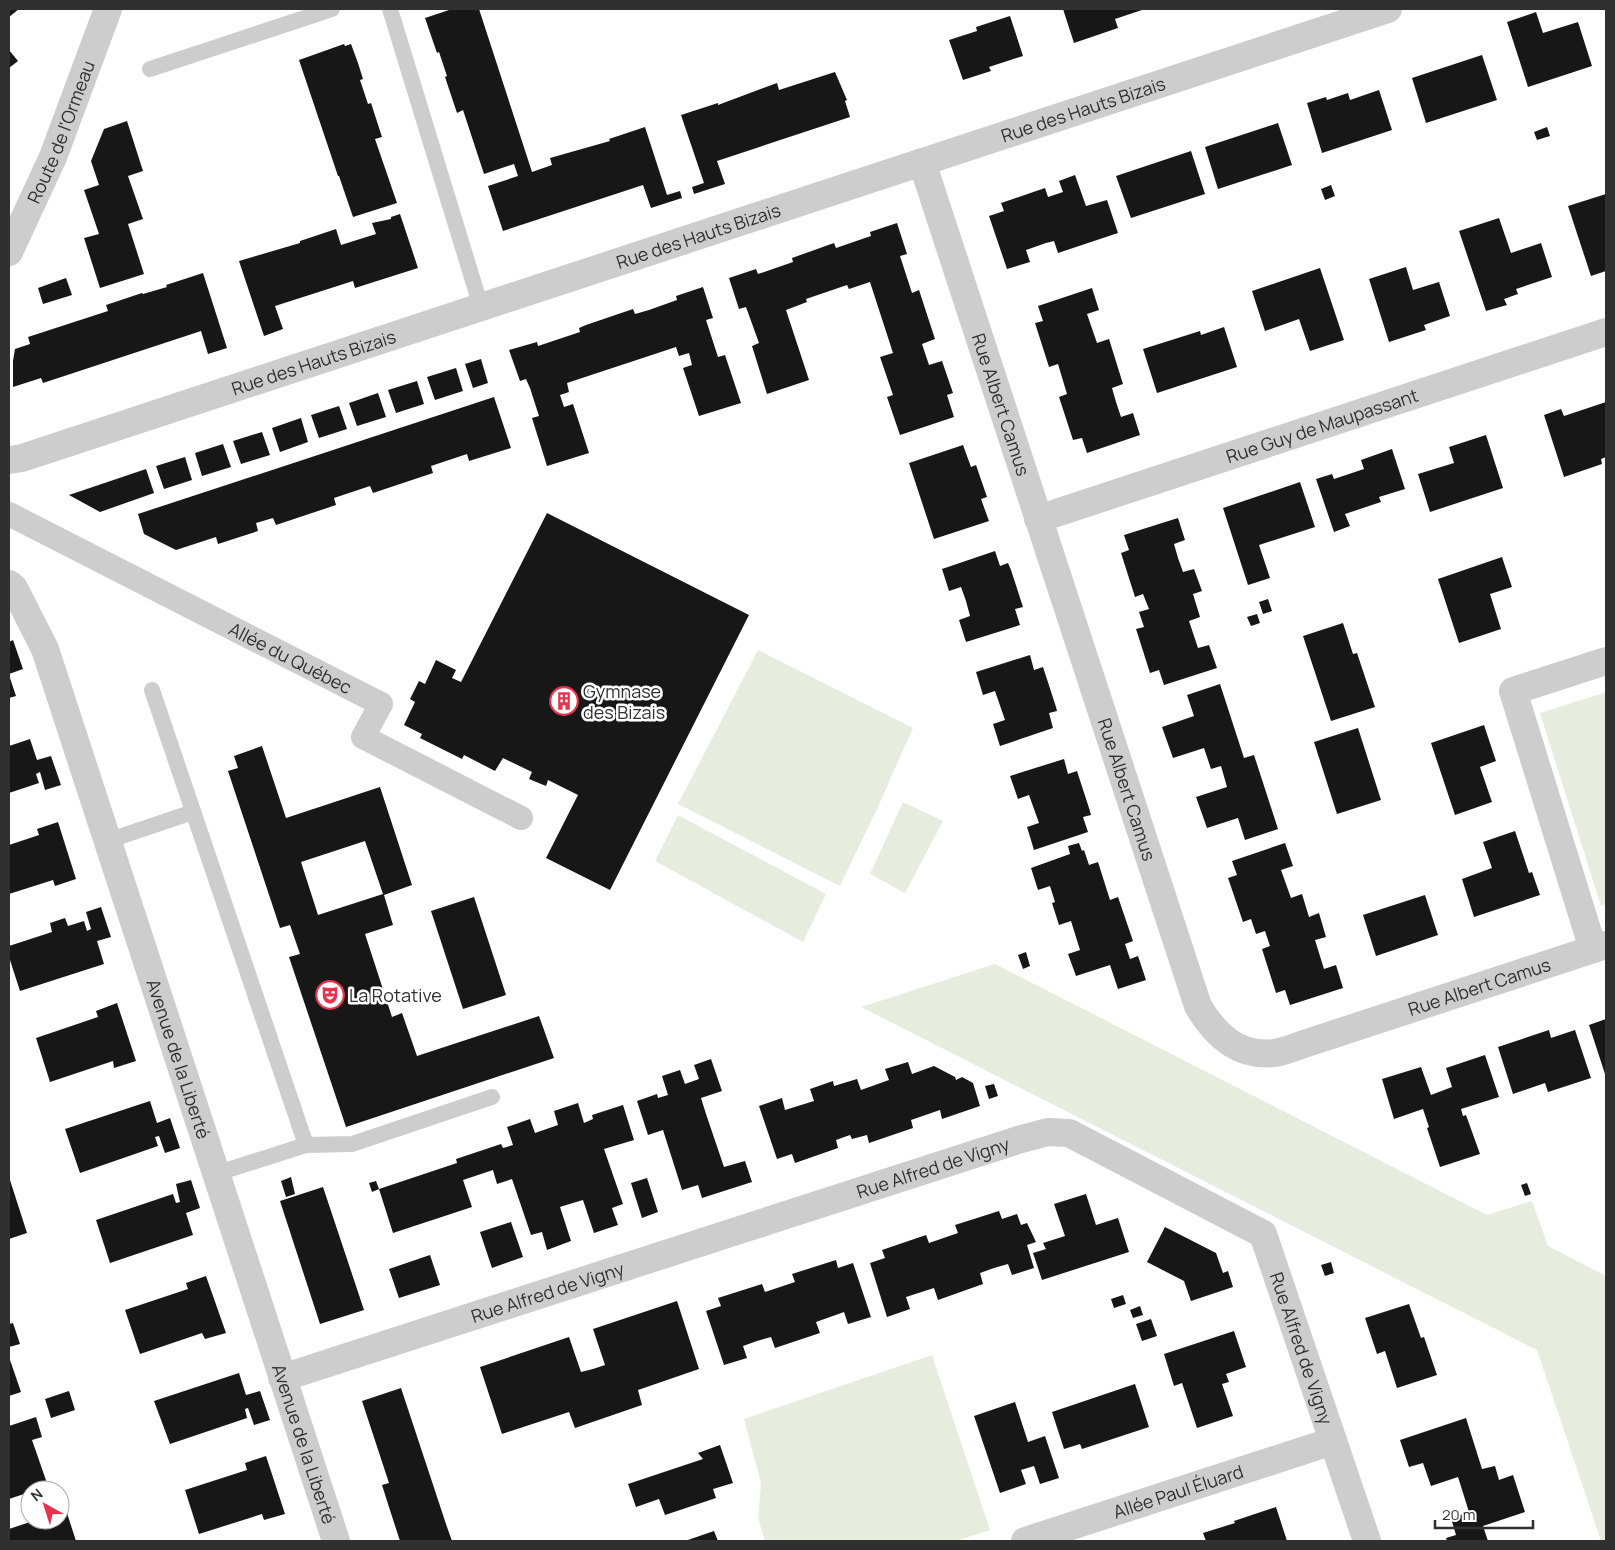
<svg xmlns="http://www.w3.org/2000/svg" width="1615" height="1550" viewBox="0 0 1615 1550" font-family="Manrope,sans-serif">
<style>
.green{fill:#e7edde}
.building{fill:#171717;fill-rule:evenodd}
.lines{fill:none;stroke-linecap:round;stroke-linejoin:round}
.service{stroke:#cdcdcd;stroke-width:16}
.pedestrian{stroke:#cdcdcd;stroke-width:24}
.minor{stroke:#cdcdcd;stroke-width:28}
.labels{text-anchor:middle;dominant-baseline:central;stroke-width:5;stroke-linejoin:round;paint-order:stroke}
.street-label{font-size:18px;fill:#303030;stroke:#fff}
.poi-label{font-size:18px;fill:#303030;stroke:#fff;text-anchor:start}
</style>
<rect width="100%" height="100%" fill="#fff"/>
<g class="green">
<polygon points="758,650 913,728 877,809 840,886 678,804"/>
<polygon points="1606,692 1606,904 1601,906 1540,713"/>
<polygon points="903,802 943,821 905,893 870,874"/>
<polygon points="678,815 826,894 803,942 655,861"/>
<polygon points="995,964 1487,1215 1532,1201 1548,1246 1606,1276 1606,1541 1601,1541 1537,1350 861,1007"/>
<polygon points="932,1355 990,1530 956,1541 765,1541 758,1518 761,1483 744,1419"/>
</g>
<g class="building">
<polygon points="9,9 19,9 9,17"/>
<polygon points="452,9 479,9 532,172 552,165 550,158 610,141 609,139 645,127 667,195 680,191 682,198 651,208 643,185 503,231 488,186 518,176 514,164 484,174 463,110 457,113 445,77 447,76 439,52 437,53 425,18"/>
<polygon points="1063,9 1145,9 1115,19 1118,28 1074,43"/>
<polygon points="1536,12 1543,33 1578,22 1592,66 1528,87 1507,22"/>
<polygon points="1010,16 1023,56 989,67 991,71 963,80 949,40 977,31 976,27"/>
<polygon points="344,44 345,46 351,44 358,63 363,79 360,80 368,104 371,103 382,137 375,139 397,203 353,217 339,176 338,176 299,60"/>
<polygon points="9,50 18,61 9,68"/>
<polygon points="1482,55 1497,100 1426,123 1412,78"/>
<polygon points="835,72 847,100 845,101 850,117 717,161 725,184 694,194 692,187 704,183 681,115 718,103 718,105 777,83 779,90"/>
<polygon points="1379,90 1392,130 1322,153 1307,103 1326,97 1327,100 1348,93 1350,100"/>
<polygon points="127,121 143,171 128,176 143,219 128,224 144,274 100,288 84,238 99,234 84,190 99,185 91,161 104,129"/>
<polygon points="1278,123 1292,165 1218,189 1205,147"/>
<polygon points="1547,127 1550,136 1537,140 1534,132"/>
<polygon points="1191,151 1205,194 1131,218 1116,176"/>
<polygon points="1075,175 1086,206 1107,200 1118,233 1058,253 1054,241 1046,243 1026,250 1030,262 1007,269 989,216 1004,211 1001,203 1045,188 1048,197 1063,192 1059,181"/>
<polygon points="1331,185 1335,196 1325,200 1321,189"/>
<polygon points="1606,194 1606,271 1591,276 1568,206"/>
<polygon points="400,214 418,268 355,288 353,281 275,306 283,329 264,336 239,261 300,243 300,241 336,229 341,245 376,234 372,223 391,219 391,217"/>
<polygon points="1499,218 1511,253 1541,243 1552,277 1516,289 1518,294 1504,299 1507,305 1486,311 1459,231"/>
<polygon points="897,223 907,254 900,256 912,293 919,290 935,339 922,344 929,365 942,361 953,393 947,395 954,417 900,435 887,397 893,395 880,357 893,353 870,282 849,289 847,285 806,299 807,302 786,310 809,380 767,394 752,346 759,343 746,307 739,309 729,278 756,269 758,274 793,262 792,258 834,243 836,248 865,238 871,236 870,232"/>
<polygon points="1406,267 1413,290 1439,282 1450,316 1424,325 1426,330 1389,342 1369,279"/>
<polygon points="1320,268 1344,340 1310,351 1299,319 1265,331 1252,291"/>
<polygon points="203,273 227,348 208,354 201,331 43,383 41,378 13,387 13,361 15,349 30,344 28,337 108,311 106,305 142,293 143,294 167,287 166,285"/>
<polygon points="66,278 72,295 43,304 38,288"/>
<polygon points="703,287 713,318 706,320 718,357 725,355 741,403 699,416 683,368 692,365 689,353 679,356 676,347 567,383 569,392 560,395 564,407 573,404 589,453 547,466 532,418 539,416 530,388 526,379 520,381 509,350 537,342 538,346 580,332 579,328 586,325 633,309 635,314 649,310 677,300 676,296"/>
<polygon points="1092,288 1099,310 1087,314 1097,343 1109,339 1123,384 1112,388 1116,402 1121,417 1133,413 1140,435 1087,453 1082,438 1073,440 1059,397 1067,394 1058,364 1049,367 1035,323 1043,321 1038,306"/>
<polygon points="1224,327 1237,367 1157,393 1143,349 1200,331 1201,335"/>
<polygon points="481,359 488,383 473,388 465,364"/>
<polygon points="456,368 463,391 435,400 427,377"/>
<polygon points="417,381 424,404 396,413 388,390"/>
<polygon points="378,393 386,417 357,426 349,403"/>
<polygon points="494,397 511,448 469,461 467,454 431,466 433,473 373,493 370,486 334,498 336,505 276,525 273,518 256,523 258,531 218,544 216,537 176,550 144,534 138,514"/>
<polygon points="1606,402 1606,457 1601,459 1602,464 1564,477 1544,415 1561,409 1564,416"/>
<polygon points="339,406 347,429 319,438 311,415"/>
<polygon points="301,418 308,442 280,452 272,428"/>
<polygon points="262,432 270,455 241,464 233,441"/>
<polygon points="1486,435 1503,488 1430,512 1418,474 1454,463 1449,447"/>
<polygon points="223,444 231,467 202,476 195,453"/>
<polygon points="963,445 971,467 976,465 987,497 981,499 989,521 934,539 909,463"/>
<polygon points="1392,449 1405,489 1379,497 1381,502 1345,514 1350,526 1334,532 1316,479 1332,474 1334,479 1364,469 1361,460"/>
<polygon points="185,457 192,480 164,489 156,466"/>
<polygon points="146,469 154,493 100,512 69,495"/>
<polygon points="1300,482 1315,527 1259,545 1270,578 1248,585 1223,508"/>
<polygon points="547,513 749,615 610,890 546,858 578,795 548,780 546,786 529,779 532,772 503,758 495,771 464,755 462,759 420,738 422,734 404,725 415,702 410,699 419,681 425,684 436,660 456,670 452,678 461,682"/>
<polygon points="1178,518 1185,540 1174,544 1178,558 1183,572 1194,569 1202,591 1193,594 1200,617 1189,621 1198,648 1209,645 1217,668 1164,685 1159,670 1150,673 1137,632 1136,629 1144,627 1139,612 1149,609 1143,594 1135,597 1121,553 1129,550 1124,535"/>
<polygon points="995,551 1000,566 1008,563 1011,570 1023,607 1015,609 1020,625 966,642 959,620 970,616 966,601 961,587 949,591 942,569"/>
<polygon points="1502,557 1512,587 1490,594 1501,629 1459,643 1438,579"/>
<polygon points="1268,599 1272,611 1263,614 1259,602"/>
<polygon points="1257,614 1260,623 1251,626 1247,617"/>
<polygon points="1343,623 1353,654 1357,653 1375,707 1331,721 1303,636"/>
<polygon points="13,640 23,669 9,674 9,642"/>
<polygon points="1030,655 1034,670 1043,667 1056,707 1057,711 1049,713 1053,728 1000,746 993,724 1005,720 995,691 983,695 976,672"/>
<polygon points="9,675 16,696 9,698"/>
<polygon points="1220,684 1244,758 1254,755 1278,829 1245,840 1238,818 1207,828 1196,797 1227,787 1221,766 1211,769 1204,748 1173,758 1162,727 1194,716 1187,695"/>
<polygon points="1484,725 1496,761 1480,767 1492,802 1455,815 1431,743"/>
<polygon points="1358,728 1381,800 1337,814 1314,742"/>
<polygon points="30,739 37,760 51,756 61,785 45,790 40,772 36,774 39,783 9,793 9,746"/>
<path d="M262,746L286,818L380,787L412,885L384,895L393,925L365,934L392,1017L402,1013L417,1056L539,1016L554,1058L346,1127L289,957L300,954L290,925L280,928L228,771L238,768L234,756ZM365,841L383,894L318,915L301,862Z"/>
<polygon points="1064,759 1068,774 1077,771 1089,808 1091,815 1083,817 1088,832 1034,850 1027,827 1039,823 1029,795 1018,799 1010,776"/>
<polygon points="58,822 76,879 55,886 53,880 9,894 9,845 39,835 37,829"/>
<polygon points="1515,831 1529,873 1532,872 1540,895 1474,917 1462,879 1492,868 1483,842"/>
<polygon points="1079,843 1082,851 1084,850 1089,865 1098,862 1110,900 1118,897 1133,941 1125,944 1130,959 1138,956 1146,980 1118,989 1110,965 1076,976 1068,954 1080,950 1071,921 1059,925 1052,903 1055,902 1050,886 1038,890 1031,868 1070,854 1068,846"/>
<polygon points="1285,843 1293,866 1281,870 1291,898 1302,894 1309,917 1319,913 1326,937 1315,940 1324,969 1336,965 1343,988 1290,1005 1285,990 1276,993 1262,949 1270,946 1265,931 1256,934 1251,919 1243,922 1228,878 1237,875 1232,861"/>
<polygon points="1425,895 1438,935 1376,956 1363,915"/>
<polygon points="474,897 506,995 463,1009 431,911"/>
<polygon points="101,907 111,937 97,941 104,964 20,991 9,957 9,946 52,932 50,923 65,918 68,926 84,921 87,931 91,929 86,912"/>
<polygon points="1026,952 1030,966 1023,969 1018,955"/>
<polygon points="117,1003 136,1061 114,1068 113,1061 50,1082 36,1038 98,1017 96,1011"/>
<polygon points="1606,1019 1606,1077 1589,1025"/>
<polygon points="1549,1030 1551,1038 1575,1030 1591,1078 1548,1092 1545,1083 1513,1094 1498,1047"/>
<polygon points="1485,1055 1499,1097 1461,1109 1463,1116 1466,1115 1480,1154 1440,1167 1427,1128 1429,1127 1423,1109 1394,1119 1382,1079 1421,1067 1431,1095 1452,1087 1446,1068"/>
<polygon points="711,1059 722,1091 701,1098 706,1114 724,1167 745,1161 752,1182 702,1198 698,1185 682,1190 663,1130 648,1135 637,1101 657,1094 658,1098 668,1095 662,1076 680,1070 685,1084 699,1079 694,1065"/>
<polygon points="908,1062 912,1074 934,1066 955,1077 956,1080 962,1077 973,1083 980,1106 942,1119 940,1110 911,1120 913,1128 869,1143 867,1135 852,1139 850,1135 836,1140 838,1148 795,1163 792,1154 777,1159 759,1106 782,1098 785,1110 814,1101 810,1089 833,1081 834,1086 857,1079 861,1090 889,1080 885,1069"/>
<polygon points="994,1084 998,1096 989,1099 985,1086"/>
<polygon points="150,1101 157,1123 170,1118 180,1148 165,1153 159,1136 155,1137 158,1146 80,1173 65,1129"/>
<polygon points="578,1103 584,1123 593,1119 592,1115 623,1105 634,1140 604,1149 623,1204 612,1208 618,1225 594,1233 583,1200 563,1206 560,1207 571,1241 547,1250 542,1232 531,1235 512,1179 497,1184 493,1170 463,1180 472,1207 393,1233 379,1189 457,1163 456,1159 501,1144 503,1148 513,1145 507,1127 530,1119 535,1133 558,1125 554,1111"/>
<polygon points="9,1177 27,1233 9,1239"/>
<polygon points="291,1177 295,1194 286,1197 281,1181"/>
<polygon points="647,1178 658,1212 642,1218 631,1183"/>
<polygon points="191,1180 200,1208 186,1213 193,1235 110,1263 96,1220 173,1194 176,1203 180,1202 176,1184"/>
<polygon points="376,1181 379,1189 372,1192 369,1183"/>
<polygon points="1527,1183 1531,1194 1525,1196 1521,1185"/>
<polygon points="323,1187 364,1310 320,1324 280,1201"/>
<polygon points="1086,1194 1096,1225 1118,1218 1129,1252 1042,1280 1033,1253 1046,1249 1043,1243 1065,1236 1054,1204"/>
<polygon points="999,1211 1002,1219 1017,1214 1021,1225 1027,1223 1036,1242 1027,1245 1034,1268 1012,1275 1008,1264 994,1268 980,1273 983,1284 938,1300 934,1288 906,1297 910,1309 887,1317 870,1263 885,1258 882,1250 926,1235 929,1243 958,1233 955,1225"/>
<polygon points="511,1222 523,1257 492,1268 480,1232"/>
<polygon points="1165,1227 1216,1253 1223,1273 1228,1271 1233,1287 1191,1301 1184,1281 1147,1262"/>
<polygon points="430,1255 440,1285 399,1298 389,1269"/>
<polygon points="836,1260 838,1268 853,1263 871,1317 848,1324 844,1312 816,1322 820,1333 775,1348 771,1337 757,1341 743,1346 747,1358 724,1365 706,1311 721,1306 718,1298 762,1284 765,1292 795,1282 792,1274"/>
<polygon points="1331,1262 1334,1273 1325,1276 1321,1265"/>
<polygon points="206,1276 226,1333 205,1339 202,1333 140,1354 125,1310 188,1289 186,1283"/>
<polygon points="1123,1295 1126,1304 1114,1308 1111,1299"/>
<polygon points="677,1301 699,1369 638,1390 642,1405 575,1428 569,1412 502,1434 480,1367 569,1337 581,1372 593,1369 605,1365 593,1329"/>
<polygon points="1409,1304 1421,1338 1424,1337 1437,1375 1397,1388 1385,1351 1377,1354 1365,1318"/>
<polygon points="1140,1306 1143,1315 1133,1318 1130,1310"/>
<polygon points="1151,1319 1157,1336 1142,1341 1136,1324"/>
<polygon points="13,1323 20,1344 9,1347 9,1324"/>
<polygon points="1234,1331 1246,1367 1226,1374 1229,1382 1222,1384 1233,1416 1197,1428 1182,1383 1174,1386 1164,1354"/>
<polygon points="9,1357 21,1392 9,1396"/>
<polygon points="239,1373 246,1395 260,1391 270,1420 254,1425 248,1408 245,1409 247,1418 170,1444 154,1401"/>
<polygon points="1135,1384 1149,1427 1082,1449 1080,1444 1064,1449 1052,1412"/>
<polygon points="401,1388 447,1527 452,1541 400,1541 388,1504 382,1485 389,1483 362,1401"/>
<polygon points="69,1391 75,1410 51,1418 45,1399"/>
<polygon points="1015,1402 1028,1442 1045,1436 1059,1478 1040,1484 1034,1466 1021,1470 1026,1484 1000,1493 974,1416"/>
<polygon points="36,1417 42,1437 32,1440 48,1486 37,1490 30,1490 30,1492 9,1499 9,1426"/>
<polygon points="1466,1418 1482,1469 1495,1466 1499,1480 1513,1475 1525,1512 1483,1526 1488,1541 1447,1541 1446,1538 1456,1535 1451,1518 1469,1512 1458,1477 1431,1486 1423,1463 1409,1467 1400,1440"/>
<polygon points="720,1445 733,1483 713,1489 716,1498 665,1515 659,1499 636,1507 628,1484 703,1459 698,1453"/>
<polygon points="266,1456 285,1514 264,1520 262,1514 199,1534 185,1490 247,1470 245,1463"/>
<polygon points="1276,1507 1287,1541 1206,1541 1203,1533 1235,1523 1234,1521"/>
<polygon points="66,1510 76,1541 9,1541 9,1529 36,1520 60,1520 60,1512"/>
<polygon points="714,1531 718,1541 685,1541"/>
</g>
<g class="lines">
<g class="service">
<polyline points="390,9 481,307"/>
<polyline points="150,69 332,9"/>
<polyline points="152,690 306,1145 215,1174"/>
<polyline points="107,841 193,812"/>
<polyline points="306,1145 352,1144 492,1097"/>
</g>
<path class="pedestrian" id="s1" d="M9,514L381,704L363,737L521,818"/>
<g class="minor">
<path id="s2" d="M922,162L1198,1006C1215,1035 1238,1057 1274,1053C1283,1052 1292,1048 1301,1045L1606,945"/>
<path id="s3" d="M9,252L53,157L108,9"/>
<path id="s4" d="M9,460L22,458L1388,9"/>
<path id="s5" d="M1038,519L1606,332"/>
<path id="s6" d="M9,584L14,588L45,649L336,1541"/>
<polyline points="1593,949 1513,691 1606,661"/>
<path id="s7" d="M282,1378L1018,1140L1048,1132L1069,1133L1263,1234L1367,1541"/>
<path id="s8" d="M1025,1541L1333,1441"/>
</g>
</g>
<defs>
<symbol id="building-ring" viewBox="-11 -11 22 22"><circle r="9.5" fill="#fff" stroke="#e7334c" stroke-width="1.5"/><path d="M-4-6H4V6H1V3H-1V6H-4ZM-2.5-4.3h1.7v1.8h-1.7ZM.8-4.3h1.7v1.8H.8ZM-2.5-1h1.7V.8h-1.7ZM.8-1h1.7V.8H.8Z" fill="#e7334c"/></symbol>
<symbol id="theatre-ring" viewBox="-11 -11 22 22"><circle r="9.5" fill="#fff" stroke="#e7334c" stroke-width="1.5"/><path d="M-5-5.5Q0-4 5-5.5V0Q5 5 0 6Q-5 5-5 0ZM-3.3-2.5H-1v1.5H-3.3ZM1-2.5H3.3v1.5H1ZM-2.8 1Q0 5.5 2.8 1Z" fill="#e7334c"/></symbol>
</defs>
<g fill-rule="evenodd">
<use href="#building-ring" x="548" y="685" width="32" height="32"/>
<use href="#theatre-ring" x="314" y="979" width="32" height="32"/>
</g>
<g class="labels">
<g class="street-label">
<text stroke="none"><textPath href="#s4" startOffset="1130">Rue des Hauts Bizais</textPath></text>
<text stroke="none"><textPath href="#s3" startOffset="131">Route de l'Ormeau</textPath></text>
<text stroke="none"><textPath href="#s4" startOffset="725">Rue des Hauts Bizais</textPath></text>
<text stroke="none"><textPath href="#s4" startOffset="320">Rue des Hauts Bizais</textPath></text>
<text stroke="none"><textPath href="#s2" startOffset="255">Rue Albert Camus</textPath></text>
<text stroke="none"><textPath href="#s5" startOffset="299">Rue Guy de Maupassant</textPath></text>
<text stroke="none"><textPath href="#s1" startOffset="316">Allée du Québec</textPath></text>
<text stroke="none"><textPath href="#s2" startOffset="660">Rue Albert Camus</textPath></text>
<text stroke="none"><textPath href="#s2" startOffset="1199">Rue Albert Camus</textPath></text>
<text stroke="none"><textPath href="#s6" startOffset="506">Avenue de la Liberté</textPath></text>
<text stroke="none"><textPath href="#s7" startOffset="684">Rue Alfred de Vigny</textPath></text>
<text stroke="none"><textPath href="#s7" startOffset="279">Rue Alfred de Vigny</textPath></text>
<text stroke="none"><textPath href="#s7" startOffset="1165">Rue Alfred de Vigny</textPath></text>
<text stroke="none"><textPath href="#s6" startOffset="911">Avenue de la Liberté</textPath></text>
<text stroke="none"><textPath href="#s8" startOffset="161">Allée Paul Éluard</textPath></text>
</g>
<g class="poi-label">
<text x="583" y="691">Gymnase<tspan x="583" dy="21">des Bizais</tspan></text>
<text x="349" y="995">La Rotative</text>
</g>
</g>
<rect width="1615" height="1550" fill="none" stroke="#303030" stroke-width="20"/>
<g transform="translate(45 1505) rotate(321)"><circle r="24" fill="#ffffff" stroke="#acacac"/>
<path d="M0-4L9 19L0 12L-9 19Z" fill="#e7334c"/>
<text y="-8" font-size="14" font-weight="bold" text-anchor="middle" fill="#303030">N</text>
</g>
<path d="M1435 1520v8h98v-8" fill="none" stroke="#303030" stroke-width="2.5"/>
<text x="1442" y="1520" font-size="15" fill="#303030" stroke="#ffffff" stroke-width="4" paint-order="stroke">20 m</text>
</svg>
